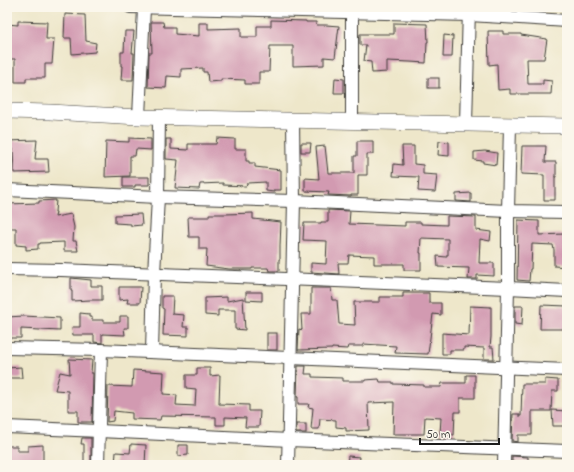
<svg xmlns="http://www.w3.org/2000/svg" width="574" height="472" viewBox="0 0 574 472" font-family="'Indie Flower',sans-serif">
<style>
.building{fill:#d29ab1}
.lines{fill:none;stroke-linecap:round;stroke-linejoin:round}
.minor-casing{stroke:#3c3a36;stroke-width:14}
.major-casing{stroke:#3c3a36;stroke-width:16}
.minor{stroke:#fff;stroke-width:12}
.major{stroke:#fff;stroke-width:15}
</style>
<rect width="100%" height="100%" fill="#fbf7ec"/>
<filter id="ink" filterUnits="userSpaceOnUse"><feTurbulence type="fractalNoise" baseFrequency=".025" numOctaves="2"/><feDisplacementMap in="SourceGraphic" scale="8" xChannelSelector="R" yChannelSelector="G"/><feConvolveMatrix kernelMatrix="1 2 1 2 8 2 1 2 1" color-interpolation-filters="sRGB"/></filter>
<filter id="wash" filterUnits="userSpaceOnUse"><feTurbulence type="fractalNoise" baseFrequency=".012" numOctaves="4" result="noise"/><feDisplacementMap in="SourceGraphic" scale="16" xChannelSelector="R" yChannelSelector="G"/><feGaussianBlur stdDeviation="0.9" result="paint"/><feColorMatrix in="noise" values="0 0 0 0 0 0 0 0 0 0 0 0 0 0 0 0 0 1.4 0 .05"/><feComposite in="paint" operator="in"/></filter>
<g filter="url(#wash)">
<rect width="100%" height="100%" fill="#eee7ca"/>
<g id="blocks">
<g class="building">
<polygon points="65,14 85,15 86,41 96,43 95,52 72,54 71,38 64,38"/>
<polygon points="271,20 306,21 306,22 316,22 316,25 326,25 339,26 335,58 324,57 324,65 293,66 293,46 270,46 269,72 259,72 259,84 245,84 245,80 221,79 221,81 208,82 207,72 203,72 203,68 181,69 181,77 167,76 166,88 148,87 149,53 152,53 151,22 163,22 164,27 175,27 175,34 199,36 199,23 208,23 208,29 241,28 241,37 257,37 257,26 271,26"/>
<polygon points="18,21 47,22 46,39 54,39 52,64 45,64 45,78 26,78 26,82 15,82 15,59 7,59 7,24 18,25"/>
<polygon points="394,23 427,24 428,42 427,42 426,63 410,62 387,61 387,72 372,73 371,62 364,61 366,45 360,45 360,34 394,34"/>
<polygon points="125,31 134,31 132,53 134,53 133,80 121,80 122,66 121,66 121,52 124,52"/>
<polygon points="488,31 503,31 503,34 521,34 521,35 547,39 544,59 527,59 528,84 543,84 543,80 552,81 551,94 510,94 510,89 498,90 497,64 489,65"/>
<polygon points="444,35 453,36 452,57 443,57"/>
<polygon points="335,78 344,79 344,93 334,93"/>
<rect x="428" y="78" width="11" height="10"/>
<polygon points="129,138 151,139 151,150 136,149 135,156 130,156 130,176 105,177 106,141 129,142"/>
<polygon points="217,138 235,139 235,149 246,149 246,161 249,161 249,163 255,163 255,167 281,170 281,190 274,190 274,192 266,191 266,182 247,183 246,186 223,185 223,183 200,184 199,189 175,188 178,160 166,159 166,139 171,139 171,149 188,150 188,144 216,144"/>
<polygon points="37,140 35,159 48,159 49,172 14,173 13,149 7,149 7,141"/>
<polygon points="357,141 373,141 373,154 367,154 367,175 358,175 358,195 351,195 351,196 328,195 329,192 305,191 305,178 319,179 316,147 325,146 328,173 354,173 354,156 357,156"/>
<polygon points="439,141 449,142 449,156 438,155"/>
<polygon points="301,143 311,143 310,152 301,152"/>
<polygon points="402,146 414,146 414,164 423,165 423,174 437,175 435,192 418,191 419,177 393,176 394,164 403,165"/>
<polygon points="522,146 546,146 545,162 556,162 556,177 555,177 555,200 544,200 544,175 521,174"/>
<polygon points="485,151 497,153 496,165 483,163 483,161 474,160 474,152"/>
<polygon points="123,177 149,177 149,185 135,185 135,187 123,187"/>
<polygon points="471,193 471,202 456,201 456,194"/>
<polygon points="56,200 55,212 56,212 55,217 71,214 74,227 73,241 76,241 78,251 64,251 64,242 40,243 40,244 38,244 38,249 26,250 26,246 16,245 16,228 7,228 7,204 39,203 39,201"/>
<polygon points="328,210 350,211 349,224 405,226 405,222 421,222 421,224 447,225 447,216 476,217 476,230 491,232 490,241 480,239 479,263 494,263 494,276 477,275 477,279 468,279 469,268 438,267 437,256 446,257 446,255 448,255 448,239 421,238 420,253 421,253 421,270 404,270 404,264 374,264 374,256 349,255 348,263 338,263 339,274 311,272 311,263 326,264 327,241 303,240 304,223 321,223 321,222 328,222"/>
<polygon points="253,213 253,219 281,222 280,246 280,259 279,259 279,271 269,271 268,268 252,268 252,269 229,269 206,266 207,249 199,249 199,237 189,237 188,217 209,217 209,214 226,214"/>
<polygon points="141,214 142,225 131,226 131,224 115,223 115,215"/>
<polygon points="518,220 539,221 539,235 564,234 567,254 567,267 554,266 554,250 553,245 532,244 531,269 530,269 529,281 517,280"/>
<polygon points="71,278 91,280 91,286 102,286 102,300 90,300 72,301 72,291 71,291"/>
<polygon points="119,287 141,287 140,303 127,303 128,299 119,300"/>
<polygon points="311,288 331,288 332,300 337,300 339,324 355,325 354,302 380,302 380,297 403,297 403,293 429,293 429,303 441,303 441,315 433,314 428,354 395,353 396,346 363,344 363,346 348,346 347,349 332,348 332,349 298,350 299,329 302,330 301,314 311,314"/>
<polygon points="246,292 262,292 262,301 246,300"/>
<polygon points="162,296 173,296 172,314 184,315 183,327 188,327 188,336 163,335 164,309 162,308"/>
<polygon points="227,297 227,301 243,298 245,330 235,329 235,310 218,310 218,316 205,315 205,298"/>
<polygon points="541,305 567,306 567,329 540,329"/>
<polygon points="470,306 491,307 491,337 490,347 493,347 494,359 484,359 484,348 464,347 464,350 450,350 450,354 442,354 442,333 469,335"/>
<polygon points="515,306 523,306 522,325 515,324"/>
<polygon points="80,313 89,314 89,317 92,317 92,320 103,320 103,322 120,322 120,316 128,316 128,328 124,328 125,335 102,334 102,343 94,342 94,335 73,335 72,327 80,327"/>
<polygon points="24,316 60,318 60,331 21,329 21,338 8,338 7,317"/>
<rect x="267" y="333" width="10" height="17"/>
<polygon points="69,359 92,360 91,373 93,373 92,422 78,422 78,411 68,411 68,391 55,390 60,372 70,374"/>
<polygon points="298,366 306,366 305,374 312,374 312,377 343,378 343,381 365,381 365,380 379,379 380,382 393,382 393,384 424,385 424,387 441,387 442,383 466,383 466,375 475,375 475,398 460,398 460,412 455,412 454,435 440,434 441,418 425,417 424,434 393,434 394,402 368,403 369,430 346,431 346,428 336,427 336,420 320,419 319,429 311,429 313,408 308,407 309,404 298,404 298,397 297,397"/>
<polygon points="21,367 22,378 7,378 7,368"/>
<polygon points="197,368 210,368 210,376 220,375 219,404 249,405 249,411 260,411 259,427 245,427 246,418 225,417 225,425 216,425 216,417 161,416 160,420 132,419 132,413 114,411 113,421 107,422 108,386 132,387 133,370 164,372 163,394 177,395 176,405 195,406 196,389 186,388 186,375 197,375"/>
<polygon points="545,379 558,380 558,391 552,391 551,411 532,411 532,435 518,435 518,442 512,441 513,414 519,414 519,416 521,416 522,384 545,384"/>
<polygon points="552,410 567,411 567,426 553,426"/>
<rect x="296" y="424" width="10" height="9"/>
<polygon points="82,438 91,438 91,465 84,465 84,444 81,444"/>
<polygon points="131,444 146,445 145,465 115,465 116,452 130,453"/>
<polygon points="43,445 43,465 7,465 7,446 17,446 17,451 28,451 28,446"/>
<polygon points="178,445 188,445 188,455 178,456"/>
<polygon points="348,456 360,457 359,465 347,465"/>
<polygon points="512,456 528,457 528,462 512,462"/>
</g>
</g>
</g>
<g filter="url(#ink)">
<use href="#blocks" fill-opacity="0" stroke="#3c3a36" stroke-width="1"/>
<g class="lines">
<defs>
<g id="minor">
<polyline points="130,7 469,15 567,21"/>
<polyline points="352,12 352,121"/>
<polyline points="139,117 144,8"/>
<polyline points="466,124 469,8"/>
<polyline points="7,190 158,197 294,201 508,211 567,212"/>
<polyline points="7,269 61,270 508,288 567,291"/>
<polyline points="7,348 101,350 567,370"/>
<polyline points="152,352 154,274 158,197 159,117"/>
<polyline points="7,427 99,431 289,440 567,451"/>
<polyline points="98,465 101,350"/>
<polyline points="288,465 294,201 293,120"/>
<polyline points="504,465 508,288 508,211 510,125"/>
</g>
<polyline id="major" points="7,111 50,112 139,117 567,126"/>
</defs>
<use href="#minor" class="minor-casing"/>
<use href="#major" class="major-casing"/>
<use href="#minor" class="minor"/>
<use href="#major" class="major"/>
</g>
</g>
<rect width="574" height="472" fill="none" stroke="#fbf7ec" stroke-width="24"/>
<path d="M420 438v6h79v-6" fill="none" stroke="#1c1c1c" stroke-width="2"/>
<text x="426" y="438" font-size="12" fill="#1c1c1c" stroke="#fbf7ec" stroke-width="3" paint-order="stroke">50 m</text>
</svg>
